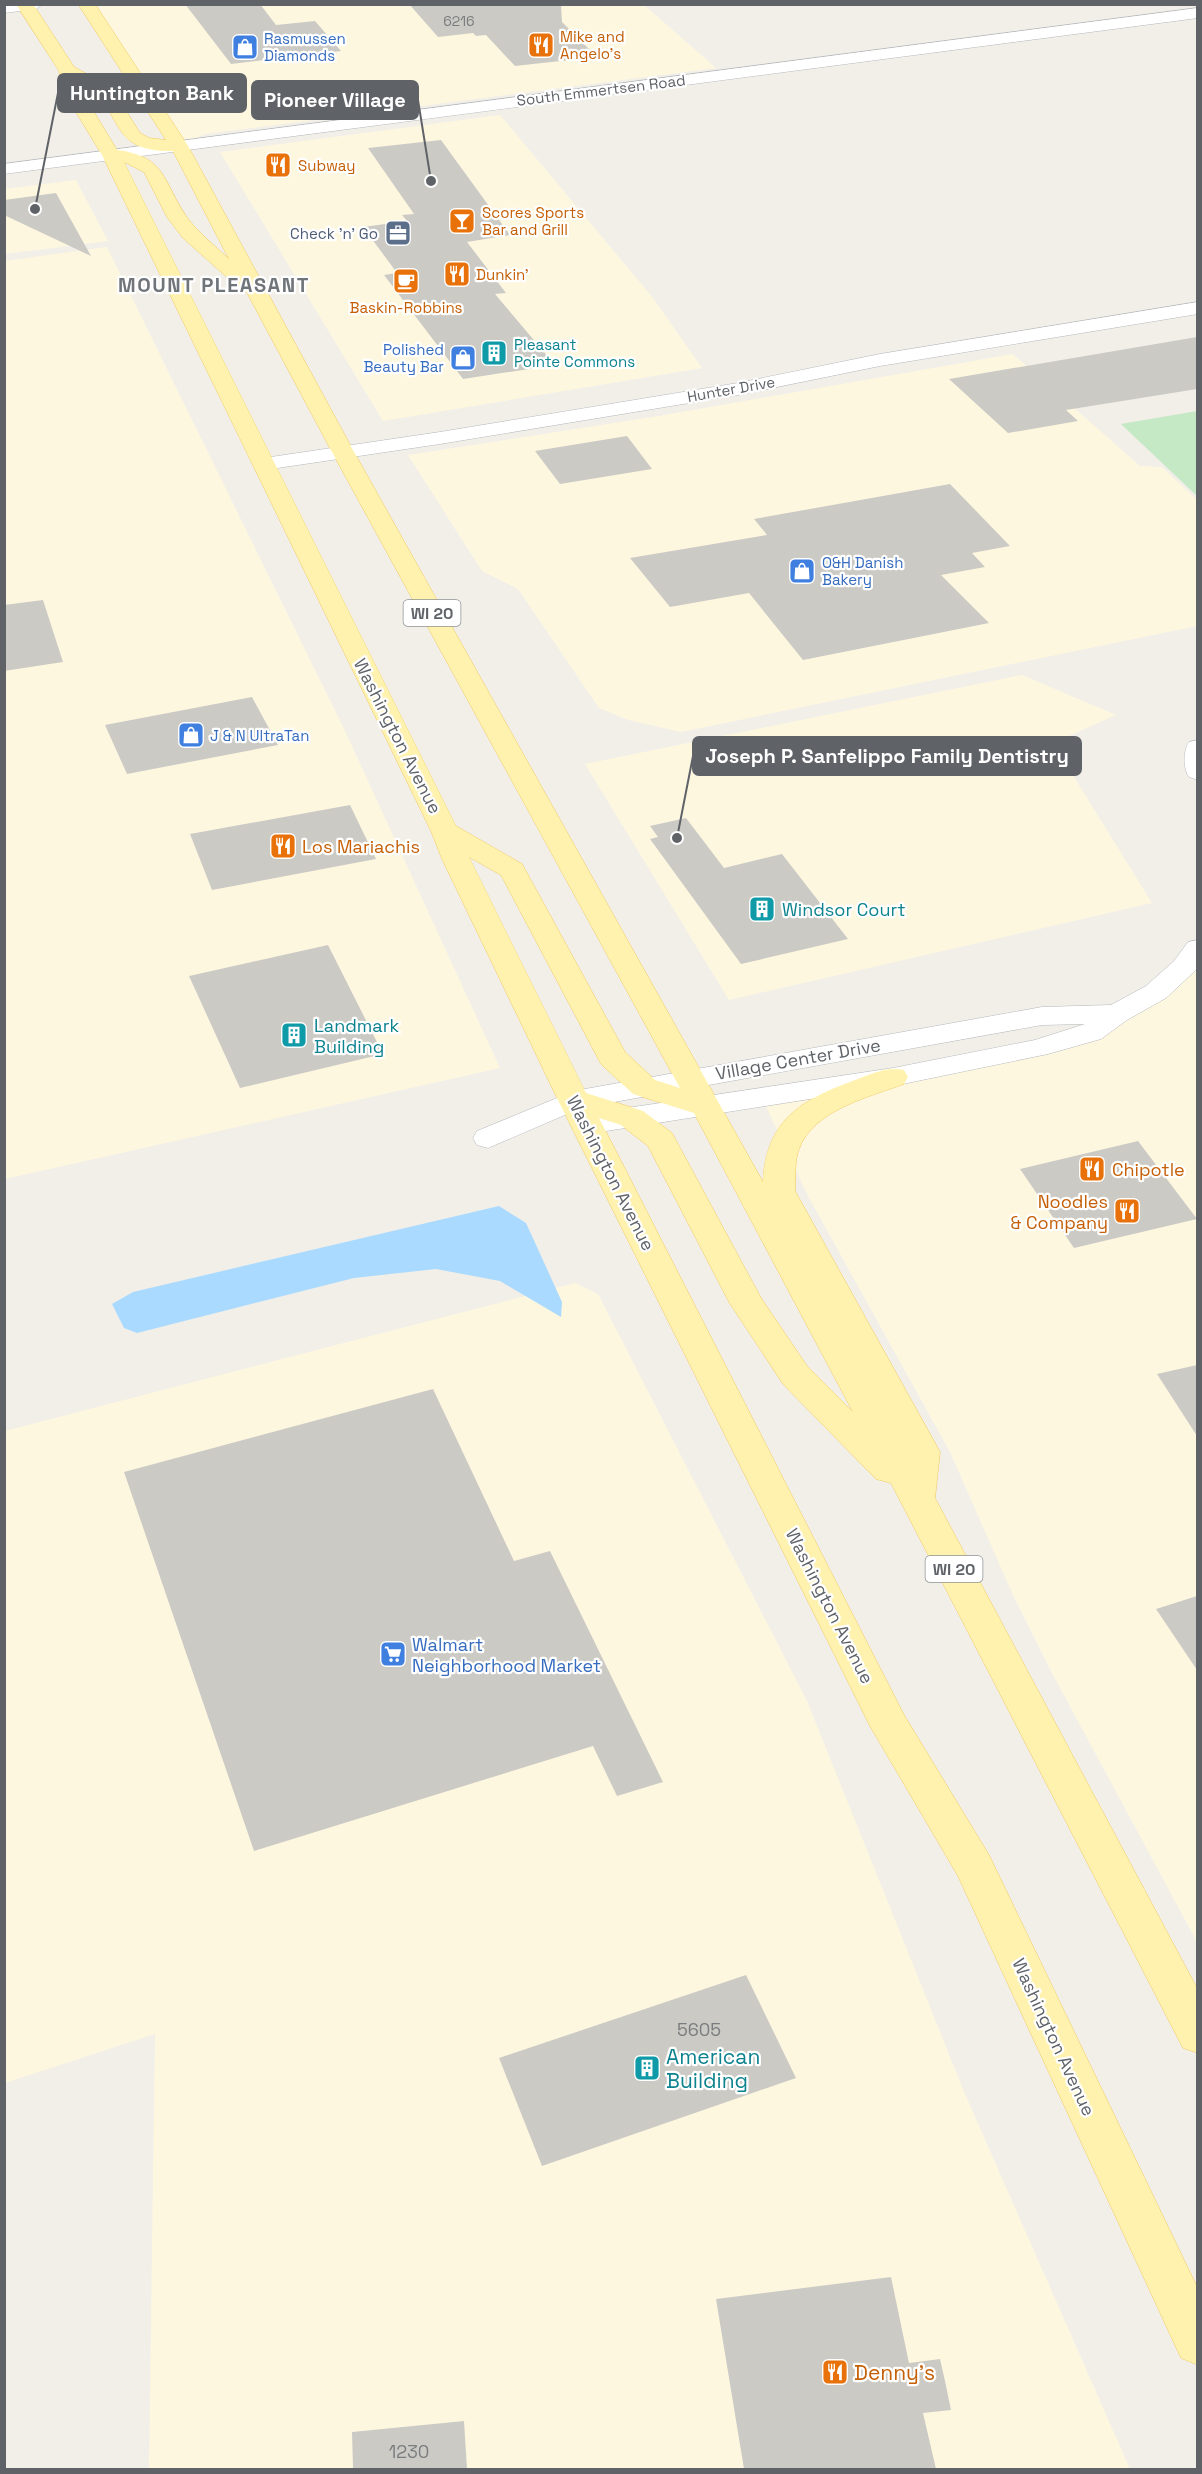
<svg xmlns="http://www.w3.org/2000/svg" width="1202" height="2474" viewBox="0 0 1202 2474" font-family="'Space Grotesk',sans-serif">
<style>
.commercial{fill:#fef7e0}
.green{fill:#c5e8c5}
.water{fill:#aadaff}
.building{fill:#cccac5}
.lines{fill:none;stroke-linecap:round;stroke-linejoin:round}
.minor-casing{stroke:#b5b8bc;stroke-width:1}
.primary-casing{stroke:#f2c960;stroke-width:1}
.minor{fill:#fff;fill-rule:evenodd}
.primary{fill:#fff2af;fill-rule:evenodd}
.labels{text-anchor:middle;dominant-baseline:central;stroke-width:4.5;stroke-linejoin:round;paint-order:stroke}
.far-number-label{font-size:14px;fill:#7a7d7f}
.far-food-label{font-size:15px;fill:#c56008;stroke:#fff;text-anchor:start}
.far-shop-label{font-size:15px;fill:#366cbe;stroke:#fff;text-anchor:start}
.far-street-label{font-size:15px;fill:#5f6368;stroke:#fff}
.far-service-label{font-size:15px;fill:#4e5e75;stroke:#fff;text-anchor:end}
.far-culture-label{font-size:15px;fill:#0d838f;stroke:#fff;text-anchor:start}
.shield{fill:#fff;stroke:#8f9295;stroke-width:1.5}
.shield-label{font-size:16px;font-weight:bold;fill:#5f6368}
.street-label{font-size:18px;fill:#5f6368;stroke:#fff}
.food-label{font-size:18px;fill:#c56008;stroke:#fff;text-anchor:start}
.culture-label{font-size:18px;fill:#0d838f;stroke:#fff;text-anchor:start}
.shop-label{font-size:18px;fill:#366cbe;stroke:#fff;text-anchor:start}
.near-number-label{font-size:18px;fill:#7a7d7f}
.far-district-label{font-size:20px;font-weight:bold;letter-spacing:1.5px;fill:#70757a;stroke:#fff}
.near-culture-label{font-size:21px;fill:#0d838f;stroke:#fff;text-anchor:start}
.near-food-label{font-size:21px;fill:#c56008;stroke:#fff;text-anchor:start}
.leader{fill:none;stroke:#5f6368;stroke-width:2}
.callout-dot{fill:#5f6368;stroke:#fff;stroke-width:2}
.callout{fill:#5f6368;stroke:#5f6368;stroke-width:2}
.callout-label{font-size:20px;text-anchor:middle;font-weight:bold;fill:#fff}
</style>
<rect width="100%" height="100%" fill="#f1efe8"/>
<g class="commercial">
<polygon points="119,4 644,5 716,68 205,134 179,146 88,8"/>
<polygon points="500,115 653,298 702,368 383,421 220,152"/>
<polygon points="76,180 108,241 5,254 4,189"/>
<polygon points="107,247 345,731 500,1068 5,1179 4,261"/>
<polygon points="1013,354 1140,466 1162,467 1197,500 1197,626 681,732 628,720 599,708 518,589 482,571 408,455 659,416"/>
<polygon points="1022,675 1116,715 1053,743 1152,903 729,1000 585,764"/>
<polygon points="1197,948 1197,1942 1052,1673 1013,1595 950,1452 808,1196 762,1098 1091,1033"/>
<polygon points="575,1283 598,1294 807,1701 965,2094 1130,2469 149,2469 155,2034 5,2083 5,1431"/>
</g>
<polygon class="green" points="1197,411 1198,411 1197,496 1121,424"/>
<polygon class="water" points="499,1206 526,1223 562,1302 561,1317 500,1281 436,1269 354,1278 137,1333 124,1328 112,1304 133,1292"/>
<g class="building">
<polygon points="185,4 260,4 276,25 315,21 341,51 231,64"/>
<polygon points="409,4 561,4 562,22 595,55 586,56 588,58 515,66 486,35 476,36 473,33 438,37"/>
<polygon points="441,140 510,235 467,242 506,293 495,294 555,365 463,379 384,275 397,273 363,227 407,221 402,215 414,214 368,148"/>
<polygon points="56,193 91,256 4,215 4,200"/>
<polygon points="1197,337 1197,389 1066,410 1078,421 1008,433 949,379"/>
<polygon points="627,436 652,469 560,484 535,451"/>
<polygon points="950,484 1010,546 972,553 985,567 941,575 989,623 803,660 749,593 670,607 630,558 767,535 754,519"/>
<polygon points="43,600 63,662 4,671 4,605"/>
<polygon points="252,697 278,745 127,774 105,725"/>
<polygon points="350,805 376,859 212,890 190,834"/>
<polygon points="686,818 724,868 782,854 848,939 741,964 650,839 658,837 650,826"/>
<polygon points="328,945 383,1054 240,1088 189,976"/>
<polygon points="1138,1141 1197,1219 1074,1248 1020,1169"/>
<polygon points="1197,1365 1197,1436 1157,1374"/>
<polygon points="433,1389 514,1561 550,1551 663,1782 617,1796 593,1746 254,1851 124,1472"/>
<polygon points="1197,1596 1197,1670 1156,1609"/>
<polygon points="746,1975 796,2078 542,2166 499,2058"/>
<polygon points="891,2277 909,2363 940,2359 945,2381 951,2410 923,2413 936,2469 744,2469 716,2299"/>
<polygon points="464,2421 467,2469 353,2469 352,2432"/>
</g>
<g class="lines">
<defs>
<g id="minor">
<polygon points="4,4 43,4 36,9 4,13"/>
<polygon points="1198,8 1198,18 4,174 4,164"/>
<polygon points="1198,302 1198,314 880,366 738,395 440,444 264,470 256,469 253,464 256,459 264,458 440,432 738,383 880,354"/>
<path d="M1198,740V780L1189,777C1183,769 1183,750 1189,742Z"/>
<polygon points="1198,940 1198,968 1166,998 1127,1020 1101,1039 1048,1054 893,1086 587,1134 576,1131 572,1124 576,1117 587,1114 893,1068 1035,1040 1085,1024 1042,1025 581,1108 488,1148 477,1145 473,1138 477,1131 574,1091 1042,1007 1111,1005 1146,986 1174,961 1188,942"/>
</g>
<path id="primary" d="M16,4H33L74,67L111,87L140,133L149,138L166,140L78,4H95L188,146L354,452L763,1182C766,1120 801,1100 855,1080C871,1074 887,1066 904,1070L908,1077L904,1084C869,1097 813,1110 799,1149C794,1162 796,1177 795,1191L940,1452L935,1498L1198,1990V2053L1183,2048L891,1483L876,1479L783,1384L729,1302L648,1146L621,1125L599,1118L904,1715L989,1855L1198,2289V2365L1181,2358L958,1876L870,1726L558,1100L442,859L431,831L102,155L62,89L59,71ZM79,82C126,104 103,153 173,151L229,259C214,245 198,233 186,216C163,182 166,156 117,150L80,89ZM124,162L144,172L167,217L183,238L238,287L245,289L332,452L680,1088L655,1080L625,1052L522,864L456,826ZM469,857L501,875L601,1064L633,1094L694,1113L853,1412L807,1366L761,1298L672,1133L643,1111L586,1093Z"/>
</defs>
<use href="#minor" class="minor-casing"/>
<use href="#primary" class="primary-casing"/>
<use href="#minor" class="minor"/>
<use href="#primary" class="primary"/>
</g>
<defs>
<symbol id="restaurant-square" viewBox="-11 -11 22 22"><rect x="-9" y="-9" width="18" height="18" rx="4" fill="#e8710a" stroke="#fff"/><path d="M-5-6h1v4h1v-4h1v4h1v-4h1v5L-1.5 .5V6h-2V.5L-5-1ZM5-6V6H3V1.5H1.5Q1.5-4 5-6Z" fill="#fff"/></symbol>
<symbol id="shop-square" viewBox="-11 -11 22 22"><rect x="-9" y="-9" width="18" height="18" rx="4" fill="#3f7fe0" stroke="#fff"/><path d="M-5-2.5h2.3a2.7 3.5 0 0 1 5.4 0H5L5.5 6h-11ZM-1.5-2.5h3a1.5 2.3 0 0 0-3 0Z" fill="#fff"/></symbol>
<symbol id="bar-square" viewBox="-11 -11 22 22"><rect x="-9" y="-9" width="18" height="18" rx="4" fill="#e8710a" stroke="#fff"/><path d="M-6-5H6L.8 .8V4.5H3.5V6h-7V4.5H-.8V.8Z" fill="#fff"/></symbol>
<symbol id="office-square" viewBox="-11 -11 22 22"><rect x="-9" y="-9" width="18" height="18" rx="4" fill="#5c6f8a" stroke="#fff"/><path d="M-6-3h4V-5.5h4V-3h4V5H-6ZM-1-4.5V-3h2v-1.5ZM-6 0V1H6V0Z" fill="#fff"/></symbol>
<symbol id="cafe-square" viewBox="-11 -11 22 22"><rect x="-9" y="-9" width="18" height="18" rx="4" fill="#e8710a" stroke="#fff"/><path d="M-5.5-4.5H6V0H3Q3 3.5 0 3.5H-2.5Q-5.5 3.5-5.5 0ZM3-3.2v2h1.7v-2ZM-6 4.5H4V6H-6Z" fill="#fff"/></symbol>
<symbol id="building-square" viewBox="-11 -11 22 22"><rect x="-9" y="-9" width="18" height="18" rx="4" fill="#0f9aa8" stroke="#fff"/><path d="M-4-6H4V6H1V3H-1V6H-4ZM-2.5-4.3h1.7v1.8h-1.7ZM.8-4.3h1.7v1.8H.8ZM-2.5-1h1.7V.8h-1.7ZM.8-1h1.7V.8H.8Z" fill="#fff"/></symbol>
<symbol id="supermarket-square" viewBox="-11 -11 22 22"><rect x="-9" y="-9" width="18" height="18" rx="4" fill="#3f7fe0" stroke="#fff"/><path d="M-6-5.5h2.5l.6 2H6L4.5 2H-2.5L-4.4-4H-6ZM-1.5 3.2a1.3 1.3 0 1 0 .1 0ZM3 3.2a1.3 1.3 0 1 0 .1 0Z" fill="#fff"/></symbol>
</defs>
<g fill-rule="evenodd">
<use href="#restaurant-square" x="526" y="30" width="30" height="30"/>
<use href="#shop-square" x="230" y="32" width="30" height="30"/>
<use href="#restaurant-square" x="263" y="150" width="30" height="30"/>
<use href="#bar-square" x="447" y="206" width="30" height="30"/>
<use href="#office-square" x="383" y="218" width="30" height="30"/>
<use href="#restaurant-square" x="442" y="259" width="30" height="30"/>
<use href="#cafe-square" x="391" y="266" width="30" height="30"/>
<use href="#building-square" x="479" y="338" width="30" height="30"/>
<use href="#shop-square" x="448" y="343" width="30" height="30"/>
<use href="#shop-square" x="787" y="556" width="30" height="30"/>
<use href="#shop-square" x="176" y="720" width="30" height="30"/>
<use href="#restaurant-square" x="268" y="831" width="30" height="30"/>
<use href="#building-square" x="747" y="894" width="30" height="30"/>
<use href="#building-square" x="279" y="1020" width="30" height="30"/>
<use href="#restaurant-square" x="1077" y="1154" width="30" height="30"/>
<use href="#restaurant-square" x="1112" y="1196" width="30" height="30"/>
<use href="#supermarket-square" x="378" y="1639" width="30" height="30"/>
<use href="#building-square" x="632" y="2053" width="30" height="30"/>
<use href="#restaurant-square" x="820" y="2357" width="30" height="30"/>
</g>
<g class="labels">
<g class="far-number-label">
<text x="459" y="21">6216</text>
</g>
<g class="far-food-label">
<text x="560" y="36">Mike and<tspan x="560" dy="17">Angelo's</tspan></text>
<text x="298" y="165">Subway</text>
<text x="482" y="212">Scores Sports<tspan x="482" dy="17">Bar and Grill</tspan></text>
<text x="476" y="274">Dunkin'</text>
<text x="406" y="307" text-anchor="middle">Baskin-Robbins</text>
</g>
<g class="far-shop-label">
<text x="264" y="38">Rasmussen<tspan x="264" dy="17">Diamonds</tspan></text>
<text x="444" y="349" text-anchor="end">Polished<tspan x="444" dy="17">Beauty Bar</tspan></text>
<text x="822" y="562">O&amp;H Danish<tspan x="822" dy="17">Bakery</tspan></text>
<text x="210" y="735">J &amp; N UltraTan</text>
</g>
<g class="far-street-label">
<text transform="translate(601 90) rotate(-7)">South Emmertsen Road</text>
<text transform="translate(731 389) rotate(-10)">Hunter Drive</text>
</g>
<g class="far-service-label">
<text x="378" y="233">Check 'n' Go</text>
</g>
<g class="far-culture-label">
<text x="514" y="344">Pleasant<tspan x="514" dy="17">Pointe Commons</tspan></text>
</g>
<g class="shield">
<rect x="403.5" y="600" width="57" height="26" rx="4.5"/>
<rect x="925.5" y="1556" width="57" height="26" rx="4.5"/>
</g>
<g class="shield-label">
<text x="432" y="613">WI 20</text>
<text x="954" y="1569">WI 20</text>
</g>
<g class="street-label">
<text transform="translate(398 736) rotate(63)">Washington Avenue</text>
<text transform="translate(798 1059) rotate(-10)">Village Center Drive</text>
<text transform="translate(611 1173) rotate(63)">Washington Avenue</text>
<text transform="translate(830 1606) rotate(63)">Washington Avenue</text>
<text transform="translate(1054 2037) rotate(65)">Washington Avenue</text>
</g>
<g class="food-label">
<text x="302" y="846">Los Mariachis</text>
<text x="1112" y="1169">Chipotle</text>
<text x="1108" y="1201" text-anchor="end">Noodles<tspan x="1108" dy="21">&amp; Company</tspan></text>
</g>
<g class="culture-label">
<text x="782" y="909">Windsor Court</text>
<text x="314" y="1025">Landmark<tspan x="314" dy="21">Building</tspan></text>
</g>
<g class="shop-label">
<text x="412" y="1644">Walmart<tspan x="412" dy="21">Neighborhood Market</tspan></text>
</g>
<g class="near-number-label">
<text x="699" y="2029">5605</text>
<text x="409" y="2451">1230</text>
</g>
<g class="far-district-label">
<text x="214" y="285">MOUNT PLEASANT</text>
</g>
<g class="near-culture-label">
<text x="666" y="2056">American<tspan x="666" dy="24">Building</tspan></text>
</g>
<g class="near-food-label">
<text x="854" y="2372">Denny's</text>
</g>
</g>
<path class="leader" d="M35 209L58 93M431 181L418 100M677 838L693 756"/>
<g class="callout-dot">
<circle cx="35" cy="209" r="6"/>
<circle cx="431" cy="181" r="6"/>
<circle cx="677" cy="838" r="6"/>
</g>
<g class="callout">
<rect x="58" y="74" width="188" height="38" rx="6"/>
<rect x="252" y="81" width="166" height="38" rx="6"/>
<rect x="693" y="737" width="388" height="38" rx="6"/>
</g>
<g class="callout-label">
<text x="152" y="100">Huntington Bank</text>
<text x="335" y="107">Pioneer Village</text>
<text x="887" y="763">Joseph P. Sanfelippo Family Dentistry</text>
</g>
<rect width="1202" height="2474" fill="none" stroke="#5f6368" stroke-width="12"/>
</svg>
